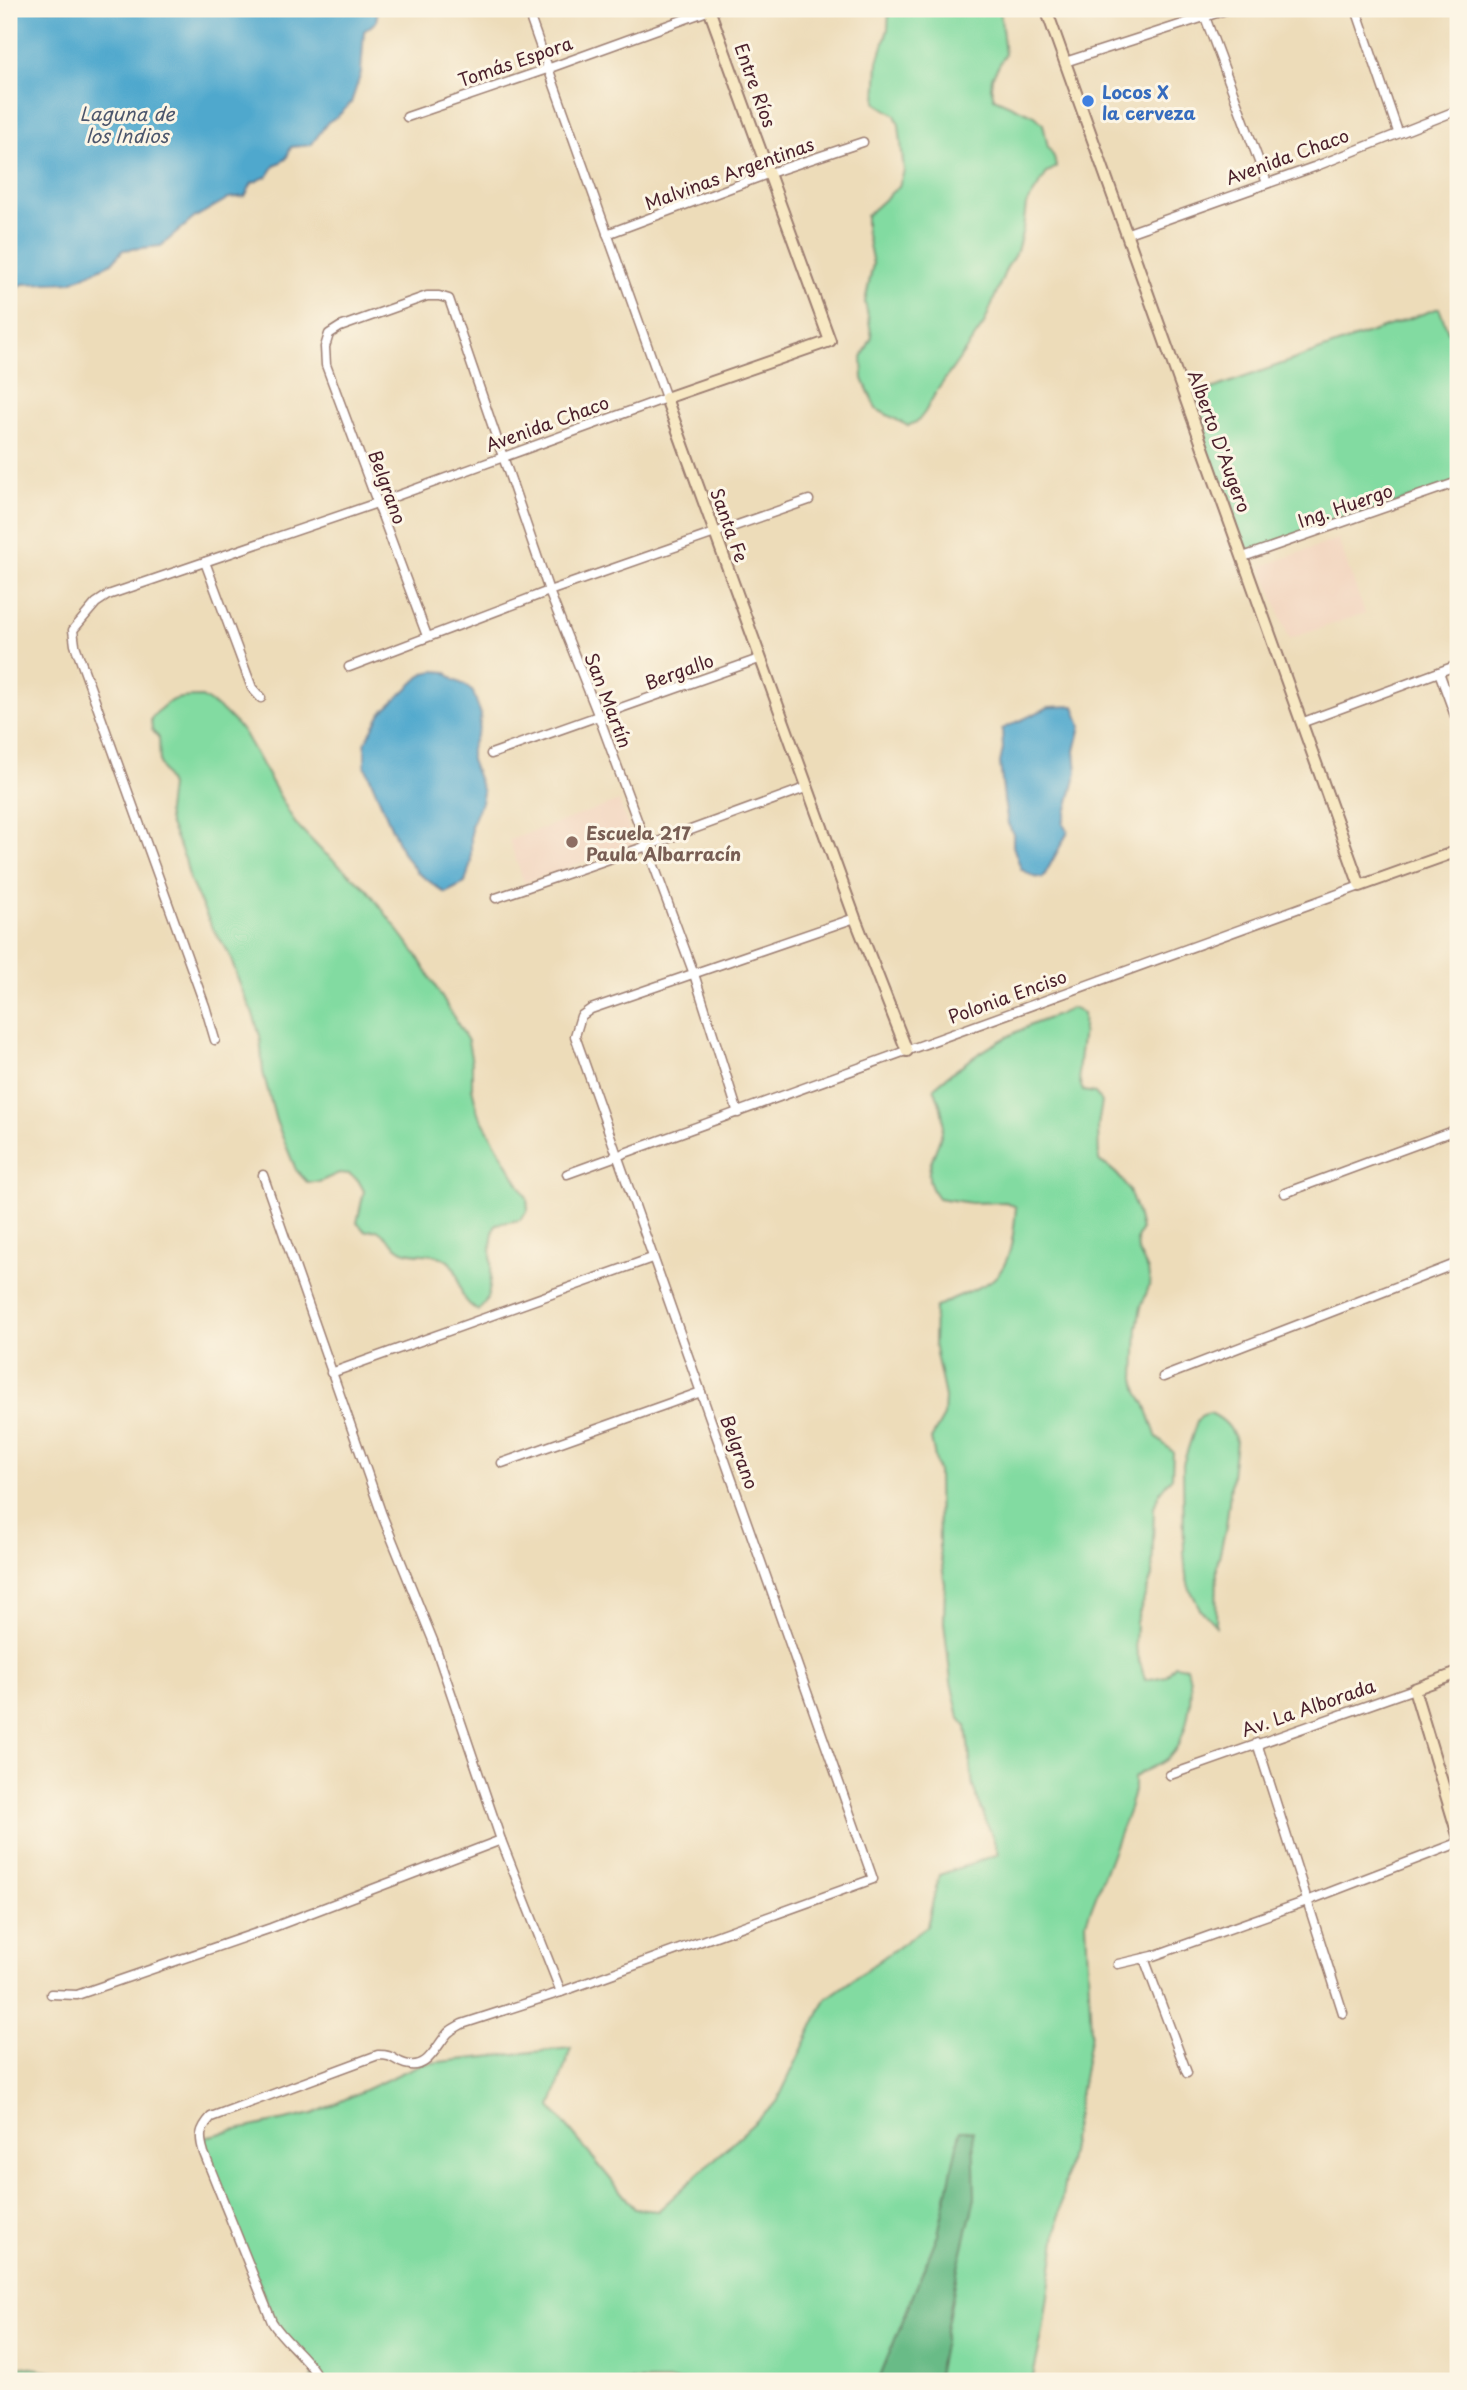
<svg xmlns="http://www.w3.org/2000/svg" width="1467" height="2390" viewBox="0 0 1467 2390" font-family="'Playpen Sans',sans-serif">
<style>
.built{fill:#f2d4be}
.green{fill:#82dba1;stroke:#667d66;stroke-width:2}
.forest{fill:#69bb87;stroke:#5a6d59;stroke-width:2}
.water{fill:#4fa8cd;stroke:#4c647c;stroke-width:2}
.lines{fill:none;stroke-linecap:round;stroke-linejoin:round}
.street-casing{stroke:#9c7e72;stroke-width:11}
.secondary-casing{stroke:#9c7e72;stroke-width:14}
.street{stroke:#fff;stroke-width:8}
.secondary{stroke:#f7e8c3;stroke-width:10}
.shop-dot{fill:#3f7fe0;stroke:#fcf5e5;stroke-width:2.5}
.education-dot{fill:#8d6e63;stroke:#fcf5e5;stroke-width:2.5}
.labels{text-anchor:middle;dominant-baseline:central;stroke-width:6;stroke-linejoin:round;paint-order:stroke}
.street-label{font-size:18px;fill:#4a1f2b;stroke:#fcf5e5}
.shop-label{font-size:18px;font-weight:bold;fill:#366cbe;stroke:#fcf5e5;text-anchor:start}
.education-label{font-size:18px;font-weight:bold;fill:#785e54;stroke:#fcf5e5;text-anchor:start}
.water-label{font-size:19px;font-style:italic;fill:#4c566c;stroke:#fcf5e5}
</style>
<rect width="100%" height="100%" fill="#fcf5e5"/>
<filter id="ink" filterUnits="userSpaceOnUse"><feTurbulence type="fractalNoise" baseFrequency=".0143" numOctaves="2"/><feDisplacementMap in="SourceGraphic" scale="14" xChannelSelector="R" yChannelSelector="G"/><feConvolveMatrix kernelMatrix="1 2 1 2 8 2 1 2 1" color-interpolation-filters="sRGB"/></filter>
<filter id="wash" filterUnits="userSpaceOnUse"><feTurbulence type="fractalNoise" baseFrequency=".00686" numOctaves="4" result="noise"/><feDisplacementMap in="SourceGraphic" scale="28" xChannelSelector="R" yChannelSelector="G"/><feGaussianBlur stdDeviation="1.57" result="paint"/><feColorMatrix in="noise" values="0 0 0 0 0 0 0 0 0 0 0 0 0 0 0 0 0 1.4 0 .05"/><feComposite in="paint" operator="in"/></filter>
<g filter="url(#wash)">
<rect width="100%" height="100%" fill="#eddcb9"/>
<g class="built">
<polygon points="1338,539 1365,613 1289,639 1262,566"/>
<polygon points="619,801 635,844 524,883 509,840"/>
</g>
<g class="green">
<polygon points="889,9 1000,9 1005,55 992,77 991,87 994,98 1035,116 1043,124 1048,147 1054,157 1056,167 1047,173 1026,205 1023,229 1017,251 1006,269 984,324 936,392 925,412 918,421 908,426 876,409 863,379 862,357 872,337 865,302 873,264 866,230 866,216 899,186 904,171 899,125 895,115 876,103 878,62 888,29"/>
<polygon points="1439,308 1458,357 1458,482 1243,557 1186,398"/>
<path d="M202,697L223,711L242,730L295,823L320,849L367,889L416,954L468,1041L472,1063V1088L478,1113L527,1198L528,1210L520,1220L496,1224C484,1250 501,1290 478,1311C452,1294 465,1280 451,1264C439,1250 418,1257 403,1251C393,1246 387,1236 377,1230L365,1231L357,1223L364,1191L358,1180L349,1174L339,1173L319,1182H307L296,1170L276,1121L263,1072L260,1036L253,1014L242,990L229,954L213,929L190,881L185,859L169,823L167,811L170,786L160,764L159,738L152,730L151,719C168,698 175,697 202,697Z"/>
<path d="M1072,1008L1083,1013C1086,1040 1072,1066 1083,1091L1095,1093L1102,1102L1098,1125L1099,1161C1128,1177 1134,1198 1141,1230L1137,1239L1138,1251L1148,1270L1150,1284L1141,1307L1137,1328L1135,1379L1138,1392L1145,1404L1157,1438L1173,1452L1172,1477L1160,1492L1154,1507L1152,1576L1136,1622L1135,1645L1145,1680L1166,1676L1175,1665L1186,1667C1196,1689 1188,1736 1171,1755C1162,1766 1146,1767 1134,1778V1790L1129,1809L1086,1922L1091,2033L1062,2197L1043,2331L1032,2381H312L314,2371L280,2335L199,2138L313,2114L421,2064L571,2048L551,2107L635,2209L658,2211L777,2102L826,1999L927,1926L939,1875L999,1854L973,1787L966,1726L959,1717L951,1682L944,1622L945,1584L939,1547L938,1472L931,1439L944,1416L945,1397L934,1344L935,1308C952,1297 972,1292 989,1282C1012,1268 1014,1231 1016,1207L1006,1202L971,1203L938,1198C916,1170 940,1154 943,1125C944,1112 938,1099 934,1087C963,1062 997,1041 1031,1025C1045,1019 1058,1016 1072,1008Z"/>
<path d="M1210,1413C1224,1419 1232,1428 1236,1441L1226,1527L1217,1565L1216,1626L1200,1609L1189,1587L1186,1576L1184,1553L1183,1464L1197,1421L1202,1415Z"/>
<polygon points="9,2364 108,2381 9,2381"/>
</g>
<polygon class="forest" points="960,2131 973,2131 975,2198 958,2268 936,2381 878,2381 938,2234"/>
<g class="water">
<polygon points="9,9 378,9 376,22 364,31 361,73 351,103 338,116 328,122 311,145 291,147 286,159 275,165 268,176 252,183 245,196 229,198 194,218 161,246 123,250 112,263 71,282 23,284 9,291"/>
<polygon points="435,671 446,672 454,680 465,685 473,692 481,715 479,728 471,749 471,760 483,792 481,803 471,826 471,862 465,883 445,893 417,872 402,852 365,766 365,743 381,713 424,673"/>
<polygon points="1074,706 1081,726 1075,751 1077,772 1063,824 1068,832 1043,878 1034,877 1021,869 1013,846 1013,834 1008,824 1004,800 1000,763 1003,749 1002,729 1049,707"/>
</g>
</g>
<g filter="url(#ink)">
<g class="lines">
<defs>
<g id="street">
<polyline points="1202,9 1267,183"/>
<polyline points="1356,9 1398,132"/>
<polyline points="1065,62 1229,9"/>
<polyline points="407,117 547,69 710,10"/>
<polyline points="1128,233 1314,167 1458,110"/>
<polyline points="607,234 770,173 863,142"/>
<polyline points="1243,557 1458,482"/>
<polyline points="205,562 252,688 261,698"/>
<polyline points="427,636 326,365 325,347 329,334 340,327 427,296 439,296 449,299 549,591 599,717 694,974 738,1113"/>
<polyline points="349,667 549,591 809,500"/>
<polyline points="1439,672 1458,724"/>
<polyline points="1301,723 1458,665"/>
<polyline points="491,754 759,659"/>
<polyline points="496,898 647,846 808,787"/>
<polyline points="215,1040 205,1006 75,645 73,630 96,603 108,595 377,503 666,398 527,9"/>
<polyline points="567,1174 1360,886"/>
<polyline points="263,1175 382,1515 434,1643 501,1840 561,1992"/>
<polyline points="1285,1193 1458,1129"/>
<polyline points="331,1373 652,1258"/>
<polyline points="1163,1377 1458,1263"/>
<polyline points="502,1463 701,1392"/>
<polyline points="1257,1743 1343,2013"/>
<polyline points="1170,1775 1414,1689"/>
<polyline points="1144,1958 1187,2073"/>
<polyline points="1118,1964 1153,1956 1307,1901 1458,1843"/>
<polyline points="51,1994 77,1995 271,1928 501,1840"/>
<path d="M312,2381L314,2371C302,2353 284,2341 272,2322L204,2153C199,2137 199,2130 211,2117L378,2055C395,2055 392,2060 405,2064C428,2071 435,2047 448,2033C452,2029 457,2027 462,2024L561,1992L873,1879C776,1597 674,1317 575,1036L581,1016L591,1009L855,918"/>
</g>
<g id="secondary">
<polyline points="709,9 830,341 666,398 855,918 907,1051"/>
<polyline points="1046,9 1360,886 1458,851"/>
<polyline points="1458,1673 1414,1689 1458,1835"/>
</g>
</defs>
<use href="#street" class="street-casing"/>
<use href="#secondary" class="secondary-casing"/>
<use href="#street" class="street"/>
<use href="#secondary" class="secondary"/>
</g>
</g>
<circle class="shop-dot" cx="1088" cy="101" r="7"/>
<circle class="education-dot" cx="572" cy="842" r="7"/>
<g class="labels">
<g class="street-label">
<text transform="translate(515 61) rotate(-19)">Tomás Espora</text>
<text transform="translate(756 85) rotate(70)">Entre Ríos</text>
<text transform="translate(1287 156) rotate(-20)">Avenida Chaco</text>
<text transform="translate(729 173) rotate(-20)">Malvinas Argentinas</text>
<text transform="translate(547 423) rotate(-20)">Avenida Chaco</text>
<text transform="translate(1220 441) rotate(70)">Alberto D'Augero</text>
<text transform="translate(388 487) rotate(70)">Belgrano</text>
<text transform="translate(1345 505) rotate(-19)">Ing. Huergo</text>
<text transform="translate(730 525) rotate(70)">Santa Fe</text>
<text transform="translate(679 671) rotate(-20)">Bergallo</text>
<text transform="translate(609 700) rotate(69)">San Martín</text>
<text transform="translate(1007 996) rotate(-20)">Polonia Enciso</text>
<text transform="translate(740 1452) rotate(70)">Belgrano</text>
<text transform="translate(1308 1707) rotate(-19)">Av. La Alborada</text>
</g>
<g class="shop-label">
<text x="1102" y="91">Locos X<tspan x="1102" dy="21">la cerveza</tspan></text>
</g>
<g class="education-label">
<text x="586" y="832">Escuela 217<tspan x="586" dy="21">Paula Albarracín</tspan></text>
</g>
<g class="water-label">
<text x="127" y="113">Laguna de<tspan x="127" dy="22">los Indios</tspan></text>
</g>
</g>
<rect width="1467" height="2390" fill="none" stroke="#fcf5e5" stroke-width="35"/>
</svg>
